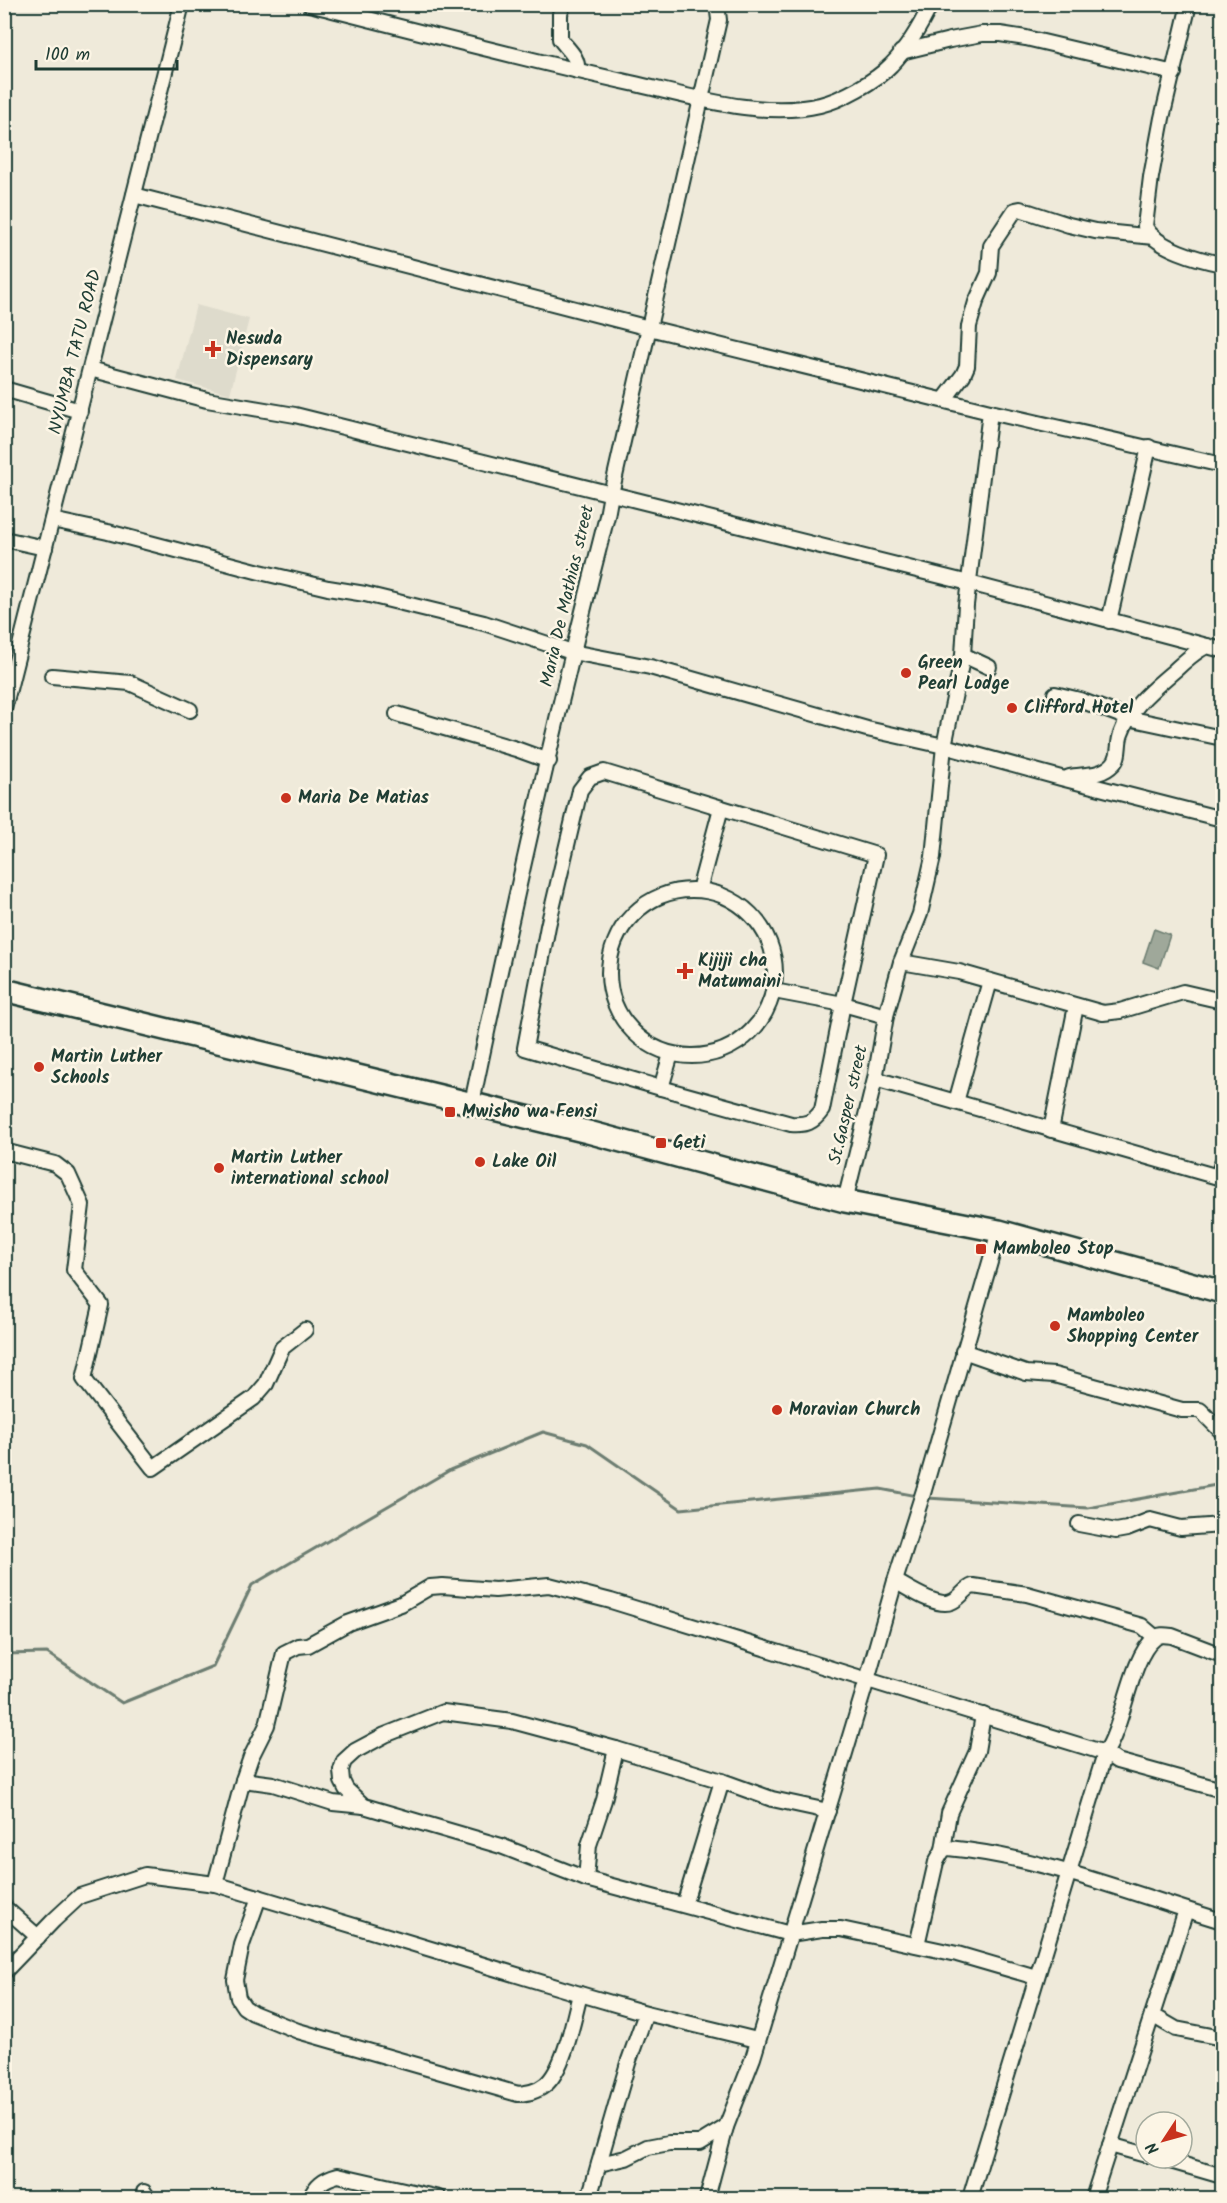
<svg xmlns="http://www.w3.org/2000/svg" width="1227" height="2203" viewBox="0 0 1227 2203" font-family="Kalam,sans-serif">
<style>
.built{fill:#dedbcc}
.water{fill:#9fa89a;stroke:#6c7d71;stroke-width:1.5}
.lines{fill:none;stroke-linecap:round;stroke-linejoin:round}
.stream{stroke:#6c7d71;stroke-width:3}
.minor-casing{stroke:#1f3d34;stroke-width:18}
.highway-casing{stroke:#1f3d34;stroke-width:26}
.minor{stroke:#fcf5e5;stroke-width:14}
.highway{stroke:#fcf5e5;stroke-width:21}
.poi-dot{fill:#c8321e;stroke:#fcf5e5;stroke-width:2}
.labels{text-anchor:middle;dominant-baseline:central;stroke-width:5;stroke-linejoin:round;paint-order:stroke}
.poi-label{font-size:18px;font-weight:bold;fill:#1f3d34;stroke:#fcf5e5;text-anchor:start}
.street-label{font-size:18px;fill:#1f3d34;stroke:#fcf5e5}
</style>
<rect width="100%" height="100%" fill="#efeada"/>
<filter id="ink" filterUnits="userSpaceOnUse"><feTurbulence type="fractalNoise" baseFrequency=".0167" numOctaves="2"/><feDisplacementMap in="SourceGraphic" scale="12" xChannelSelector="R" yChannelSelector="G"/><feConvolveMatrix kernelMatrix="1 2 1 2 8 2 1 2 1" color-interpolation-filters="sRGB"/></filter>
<g filter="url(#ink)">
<polygon class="built" points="196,305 249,319 230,394 177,380"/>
<polygon class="water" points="1154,929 1170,935 1159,968 1143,962"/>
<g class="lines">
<g class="stream">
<polyline points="927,1498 1088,1508 1222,1484"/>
<polyline points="4,1654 47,1653 122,1703 213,1666 252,1585 450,1470 543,1432 587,1444 681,1509 880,1489 917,1496"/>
</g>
<defs>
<g id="minor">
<path d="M309,4C416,31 523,59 631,83C690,96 761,119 820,105C841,100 876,81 891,65C907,49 921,25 931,4"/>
<path d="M563,4L560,14V39C568,50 579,57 577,71"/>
<path d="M1189,4L1162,118L1151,177L1145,226C1154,248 1201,260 1222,264"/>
<polyline points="901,52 950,40 982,34 1000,34 1026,38 1174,73"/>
<polyline points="134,195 649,328 990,412 1222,465"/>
<polyline points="90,369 207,400 295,415 969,583 1222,650"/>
<polyline points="4,389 80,411"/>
<polyline points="944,400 963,375 967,366 969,326 976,302 989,273 991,246 1015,210 1020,209 1069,225 1095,231 1154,237"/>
<polyline points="52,520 108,532 260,572 328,588 365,594 484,623 572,652 650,667 867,729 944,746 1061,778 1222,819"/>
<polyline points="4,539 45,548"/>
<polyline points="1109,621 1149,447"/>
<polyline points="963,655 989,667"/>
<polyline points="52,676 130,683 190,710"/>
<polyline points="1055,694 1080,700 1128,718 1222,738"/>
<polyline points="4,709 182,4"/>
<polyline points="397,714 516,749 549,761"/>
<path d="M604,772L876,855L843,1004L822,1110C813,1123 806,1125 791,1124L661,1088L525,1048L548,926L580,790L590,777Z"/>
<path d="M1069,777C1084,774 1101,777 1113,764C1121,756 1117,744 1121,734C1131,706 1152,690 1174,671C1184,662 1195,651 1207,646"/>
<polyline points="699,890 721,808"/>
<circle cx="692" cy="973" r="83"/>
<polyline points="901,962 959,972 1103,1013 1120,1011 1183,992 1222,1001"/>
<polyline points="774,991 843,1004 886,1016"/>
<polyline points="875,1079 1218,1177 1222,1163"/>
<polyline points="661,1088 671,1054"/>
<polyline points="956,1102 990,981"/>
<path d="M472,1103C513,906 557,710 607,516L611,494L719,20L717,4"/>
<polyline points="1051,1130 1076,1006"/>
<polyline points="4,1151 55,1164 68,1174 82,1205 74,1270 101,1305 84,1379 153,1468 254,1398 266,1384 282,1348 305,1330"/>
<polyline points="845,1201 875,1079 886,1016 901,962 920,914 933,857 944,746 963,655 966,605 990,412"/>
<polyline points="963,1351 1026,1373 1054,1375 1182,1410 1200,1410 1222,1432"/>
<polyline points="1079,1524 1116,1531 1127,1529 1150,1520 1181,1528 1222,1525"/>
<path d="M895,1581C908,1588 937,1608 951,1602C960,1599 964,1589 973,1586L1027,1594L1142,1626L1155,1637"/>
<polyline points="243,1780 273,1784 333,1803 364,1806"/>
<polyline points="828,1811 772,1799 722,1781 616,1749 512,1721 443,1712 385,1735 355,1751 344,1761 341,1770 342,1781 346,1789 364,1806 501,1846 586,1879 790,1934 822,1929 841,1929 957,1954 1036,1977"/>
<polyline points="943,1850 949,1813 977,1751 983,1715"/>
<polyline points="586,1879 589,1845 604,1800 616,1749"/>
<path d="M215,1884L243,1780L251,1757L267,1725L284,1653L298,1646L308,1645L348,1623L401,1604L430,1587L443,1586L495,1590L549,1585L611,1601L1105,1753C1124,1726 1130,1658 1154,1639C1159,1634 1165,1635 1172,1636L1222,1655"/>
<path d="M259,1897L242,1945L235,1980L238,1998L244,2007L253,2013L298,2031L518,2094C528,2093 536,2092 545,2085C564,2070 574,2018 580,1994"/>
<polyline points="684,1905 722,1781"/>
<polyline points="4,1907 38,1937"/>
<path d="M917,1945L936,1862L943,1850L948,1848C1043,1857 1132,1894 1222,1921"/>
<polyline points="4,1972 54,1920 80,1896 145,1875 215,1884 580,1994 646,2013 757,2040"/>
<polyline points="1152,2015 1176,2029 1222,2038"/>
<polyline points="1110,2145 1146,2155"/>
<polyline points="1160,2158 1222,2176"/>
<polyline points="599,2164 626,2158 648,2147 669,2143 700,2143 726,2127"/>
<polyline points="144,2192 148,2198"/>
<path d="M310,2198C316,2185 323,2179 338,2175L439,2198"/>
<polyline points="589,2198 628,2063 646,2013"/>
<polyline points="707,2198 726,2127 753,2058 867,1680 895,1581 924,1490 999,1231"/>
<polyline points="970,2198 1105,1753 1117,1761 1222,1790"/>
<polyline points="1093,2198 1186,1910"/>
</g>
<polyline id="highway" points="4,990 588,1132 845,1201 999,1231 1222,1292"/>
</defs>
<use href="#minor" class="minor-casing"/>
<use href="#highway" class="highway-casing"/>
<use href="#minor" class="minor"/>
<use href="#highway" class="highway"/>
</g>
</g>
<g class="poi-dot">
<path d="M210 340h6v6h6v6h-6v6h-6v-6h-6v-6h6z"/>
<circle cx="906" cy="673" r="6"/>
<circle cx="1012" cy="708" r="6"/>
<circle cx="286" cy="798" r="6"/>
<path d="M682 962h6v6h6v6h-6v6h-6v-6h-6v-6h6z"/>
<circle cx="39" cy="1067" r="6"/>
<rect x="444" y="1106" width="12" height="12" rx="3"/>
<rect x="655" y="1137" width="12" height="12" rx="3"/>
<circle cx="480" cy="1162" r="6"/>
<circle cx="219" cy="1168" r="6"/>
<rect x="975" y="1243" width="12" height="12" rx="3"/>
<circle cx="1055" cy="1326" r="6"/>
<circle cx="777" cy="1410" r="6"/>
</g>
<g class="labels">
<g class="poi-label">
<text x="226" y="339">Nesuda<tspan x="226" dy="21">Dispensary</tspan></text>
<text x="918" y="663">Green<tspan x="918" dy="21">Pearl Lodge</tspan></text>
<text x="1024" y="708">Clifford Hotel</text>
<text x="298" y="798">Maria De Matias</text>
<text x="698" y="961">Kijiji cha<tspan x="698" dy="21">Matumaini</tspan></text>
<text x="51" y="1057">Martin Luther<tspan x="51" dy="21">Schools</tspan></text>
<text x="462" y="1112">Mwisho wa Fensi</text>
<text x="673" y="1143">Geti</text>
<text x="231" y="1158">Martin Luther<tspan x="231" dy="21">international school</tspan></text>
<text x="492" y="1162">Lake Oil</text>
<text x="993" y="1249">Mamboleo Stop</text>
<text x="1067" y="1316">Mamboleo<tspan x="1067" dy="21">Shopping Center</tspan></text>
<text x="789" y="1410">Moravian Church</text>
</g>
<g class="street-label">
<text transform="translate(76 352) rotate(-76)">NYUMBA TATU ROAD</text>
<text transform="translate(568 596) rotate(-77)">Maria De Mathias street</text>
<text transform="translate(849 1105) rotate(-77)">St.Gasper street</text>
</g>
</g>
<rect width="1227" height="2203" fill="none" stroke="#fcf5e5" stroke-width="24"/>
<rect x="12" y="12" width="1203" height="2179" fill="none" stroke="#1f3d34" stroke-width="2" filter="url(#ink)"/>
<g transform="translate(1164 2140) rotate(234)"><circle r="28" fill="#fcf5e5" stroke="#a4ab9e" stroke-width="1.5"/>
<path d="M0-4.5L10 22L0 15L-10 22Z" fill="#c8321e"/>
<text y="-9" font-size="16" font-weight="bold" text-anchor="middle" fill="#1f3d34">N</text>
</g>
<path d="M36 60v9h141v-9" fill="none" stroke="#1f3d34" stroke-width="3"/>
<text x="45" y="60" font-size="18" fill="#1f3d34" stroke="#fcf5e5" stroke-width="4.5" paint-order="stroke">100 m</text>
</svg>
